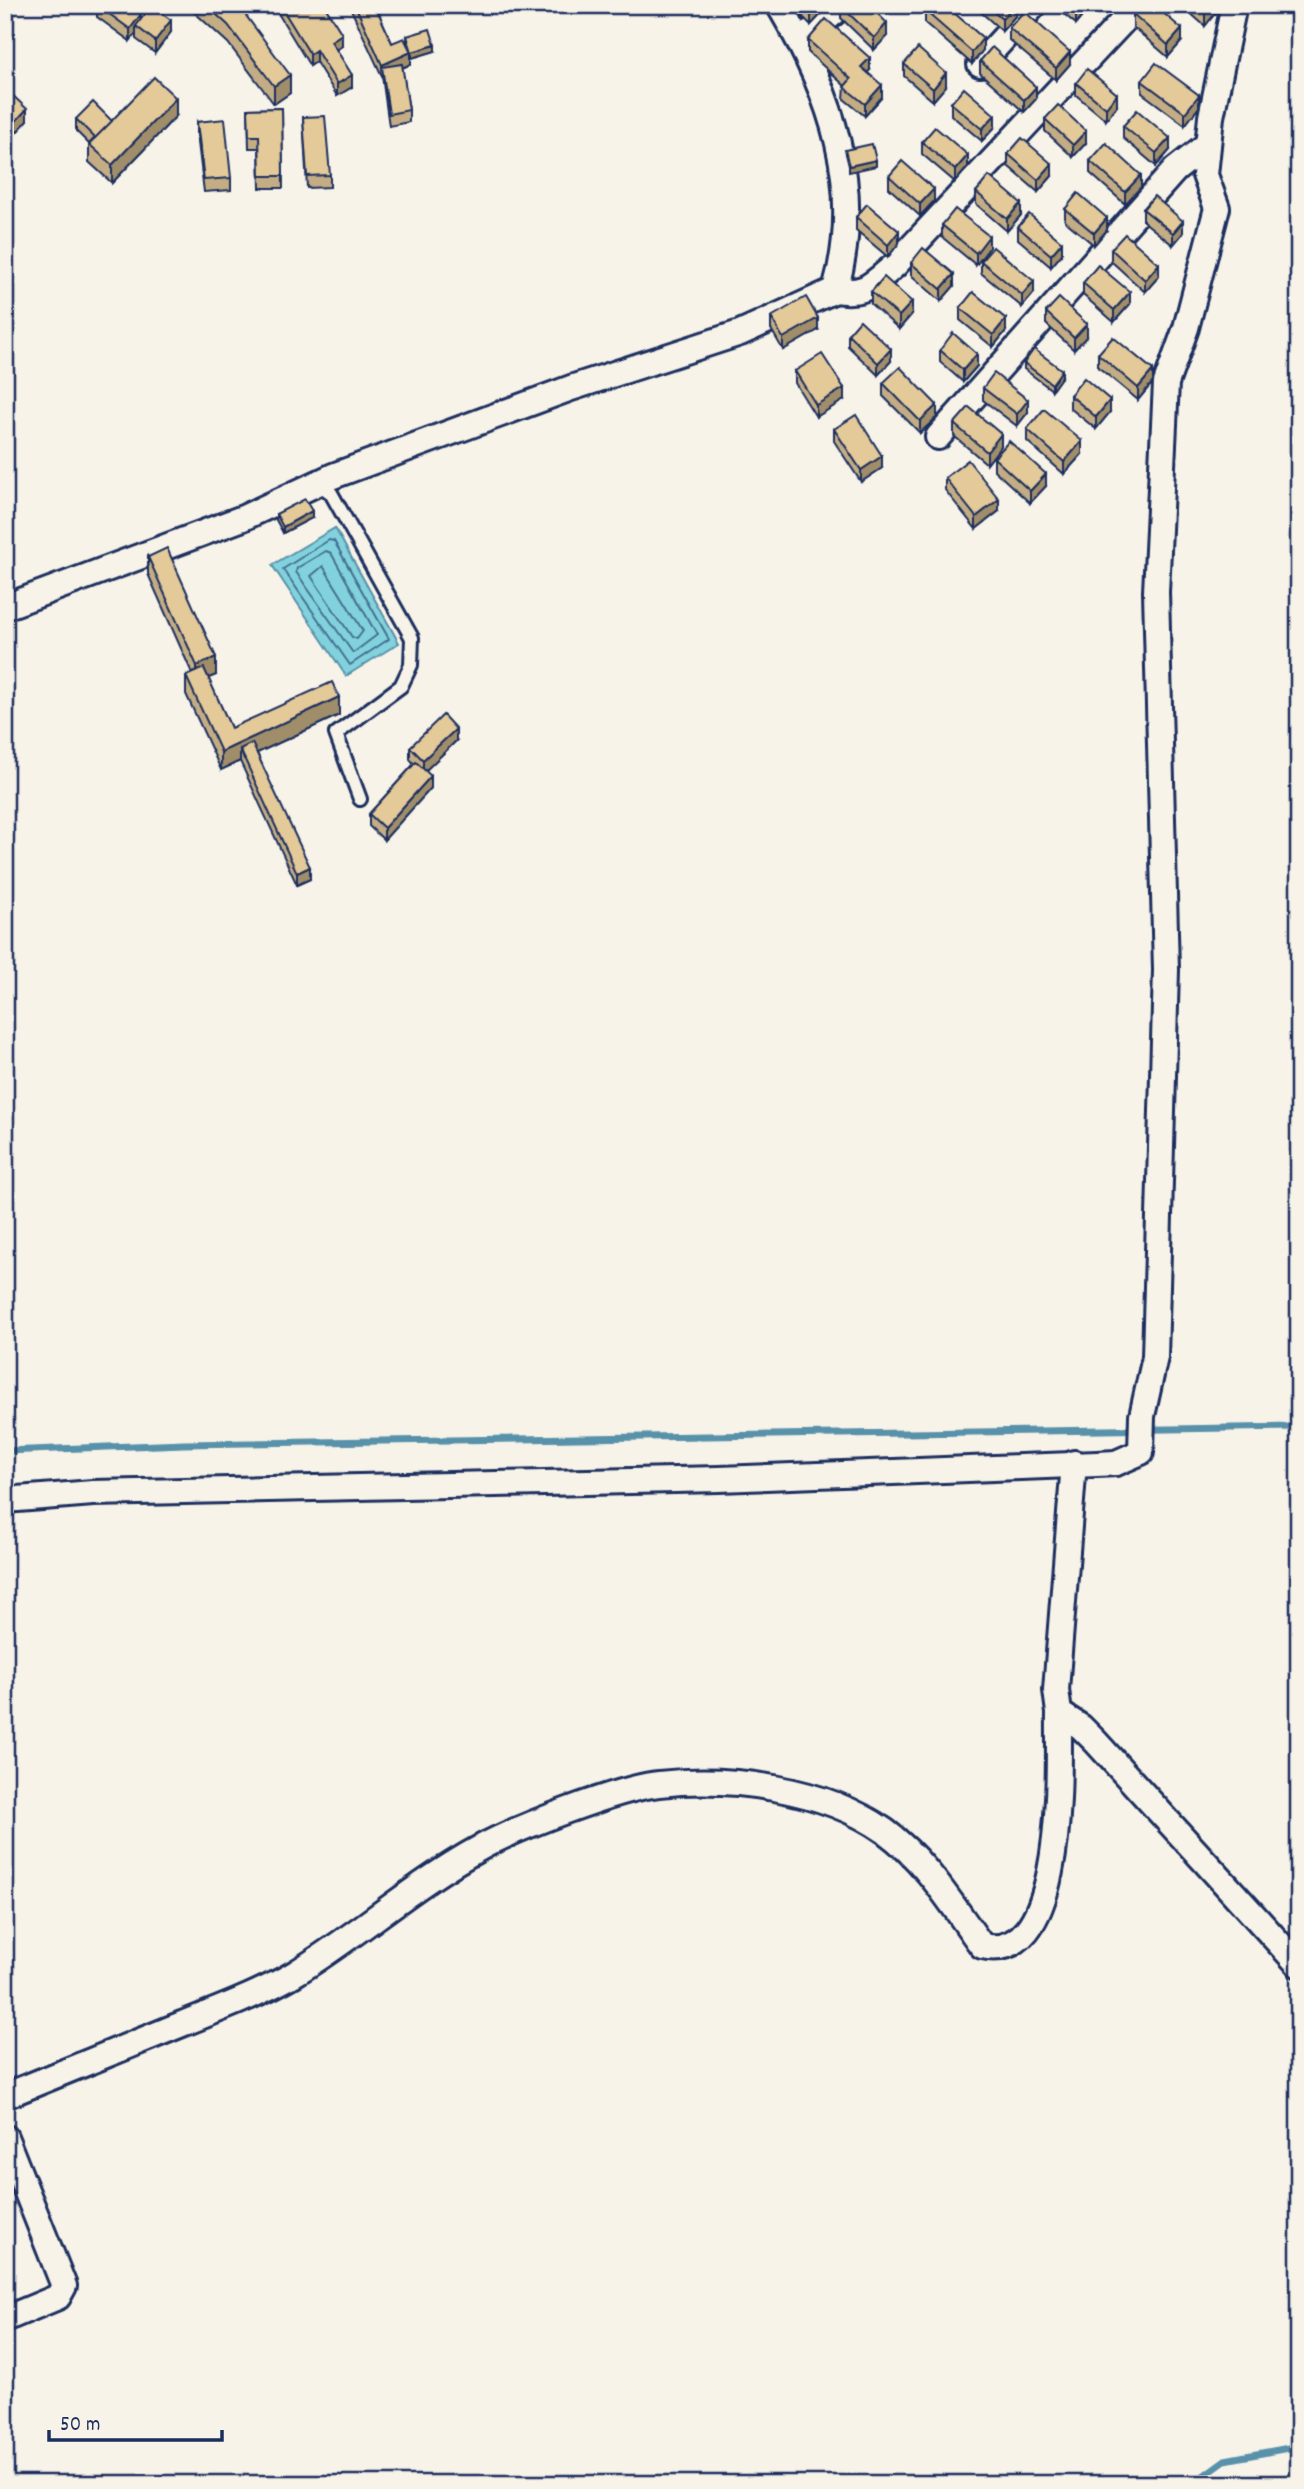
<svg xmlns="http://www.w3.org/2000/svg" width="1304" height="2489" viewBox="0 0 1304 2489" font-family="Dekko,sans-serif">
<style>
.water{fill:#82d2dd;stroke:#5991aa;stroke-width:2}
.lines{fill:none;stroke-linecap:round;stroke-linejoin:round}
.shore{stroke:#447091;stroke-width:2}
.stream{stroke:#5991aa;stroke-width:7}
.service-casing{stroke:#1b2f5e;stroke-width:18}
.minor-casing{stroke:#1b2f5e;stroke-width:30}
.service{stroke:#f7f3e8;stroke-width:12}
.minor{stroke:#f7f3e8;stroke-width:24}
.wall{fill:#c4ad84;stroke:#1b2f5e;stroke-width:2}
.shaded-wall{fill:#a08d6b;stroke:#1b2f5e;stroke-width:2}
.building{fill:#e4c999;stroke:#1b2f5e;stroke-width:2}
</style>
<rect width="100%" height="100%" fill="#f7f3e8"/>
<filter id="ink" filterUnits="userSpaceOnUse"><feTurbulence type="fractalNoise" baseFrequency=".0143" numOctaves="2"/><feDisplacementMap in="SourceGraphic" scale="14" xChannelSelector="R" yChannelSelector="G"/><feConvolveMatrix kernelMatrix="1 2 1 2 8 2 1 2 1" color-interpolation-filters="sRGB"/></filter>
<g filter="url(#ink)">
<polygon class="water" points="335,528 399,643 346,676 272,565"/>
<g class="lines">
<g class="shore">
<polygon points="329,540 334,541 389,639 350,665 283,569"/>
<polygon points="326,551 331,553 377,635 353,653 296,572 297,568"/>
<polygon points="323,566 363,631 357,639 352,637 311,576"/>
</g>
<g class="stream">
<polyline points="5,1451 184,1444 1299,1427"/>
<polyline points="1192,2484 1225,2460 1299,2446"/>
</g>
<defs>
<polyline id="service" points="318,483 331,493 412,638 411,665 401,686 336,734 360,799"/>
<g id="minor">
<polyline points="800,41 843,5"/>
<polyline points="980,64 1034,5"/>
<path d="M835,290C865,295 872,285 894,266L1138,5"/>
<polyline points="938,437 1175,170 1208,144"/>
<path d="M5,607L243,518L333,476L571,388L740,333L835,290C865,188 831,93 779,5"/>
<polyline points="1074,1463 1056,1690 1059,1713 1081,1727 1096,1742 1299,1965"/>
<polyline points="5,1500 93,1493 719,1479 1097,1464 1116,1463 1141,1452 1142,1416 1155,1357 1166,970 1156,592 1166,383 1186,328 1217,208 1205,175 1211,117 1234,5"/>
<path d="M5,2096C64,2072 123,2048 182,2024C219,2009 260,1994 294,1974C358,1935 414,1884 480,1848C516,1828 619,1788 659,1784C731,1776 824,1788 885,1831C926,1861 952,1905 982,1946C1069,1966 1058,1763 1059,1713"/>
<polyline points="5,2137 64,2286 58,2297 5,2319"/>
</g>
</defs>
<use href="#service" class="service-casing"/>
<use href="#minor" class="minor-casing"/>
<use href="#service" class="service"/>
<use href="#minor" class="minor"/>
</g>
<g class="wall">
<polygon points="84,5 97,5 93,11"/>
<polygon points="97,5 141,20 171,32 155,53 136,39 136,33 130,41 97,17"/>
<polygon points="194,5 235,5 290,93 274,104 228,43 194,12"/>
<polygon points="273,5 324,5 342,46 336,50 352,87 337,96 316,62 310,66"/>
<polygon points="349,5 375,5 392,43 409,49 407,42 407,36 435,51 412,58 411,53 411,64 402,68 409,110 409,122 389,126 382,76"/>
<polygon points="791,5 826,5 826,9 811,25"/>
<polygon points="893,5 906,5 900,12"/>
<polygon points="973,5 1016,5 1016,15 1002,31"/>
<polygon points="1053,5 1090,5 1090,7 1076,24"/>
<polygon points="1181,5 1221,5 1221,6 1205,26"/>
<polygon points="841,6 887,36 874,50 841,18"/>
<polygon points="925,11 983,50 972,64 925,23"/>
<polygon points="1133,14 1182,41 1168,57 1133,27"/>
<polygon points="1009,28 1070,64 1056,80 1009,40"/>
<polygon points="808,40 870,70 867,72 882,97 865,116 844,99 845,86 808,52"/>
<polygon points="980,61 1036,99 1024,112 980,73"/>
<polygon points="904,64 946,86 933,101 904,76"/>
<polygon points="1142,81 1199,107 1185,125 1142,93"/>
<polygon points="1076,83 1117,106 1106,120 1076,95"/>
<polygon points="5,88 27,121 13,136 5,129"/>
<polygon points="951,103 995,127 982,141 951,115"/>
<polygon points="282,108 283,188 260,188 259,148 249,148 248,109"/>
<polygon points="176,116 112,183 89,162 89,144 76,131 76,119 112,121"/>
<polygon points="303,117 330,175 330,187 307,188"/>
<polygon points="1045,119 1086,143 1073,157 1045,131"/>
<polygon points="197,122 231,178 231,190 204,192 197,134"/>
<polygon points="1123,126 1170,150 1156,166 1123,138"/>
<polygon points="922,142 968,167 955,182 922,154"/>
<polygon points="1008,154 1052,176 1038,192 1008,166"/>
<polygon points="1090,161 1141,187 1125,204 1090,173"/>
<polygon points="889,176 934,201 920,216 889,188"/>
<polygon points="976,192 1021,215 1007,231 976,204"/>
<polygon points="1065,209 1107,230 1094,245 1065,221"/>
<polygon points="1143,209 1183,233 1173,245 1143,221"/>
<polygon points="856,217 899,243 888,257 856,230"/>
<polygon points="942,225 989,248 976,265 942,237"/>
<polygon points="1018,227 1062,254 1051,267 1018,239"/>
<polygon points="1111,249 1159,276 1145,292 1111,261"/>
<polygon points="981,261 1034,293 1022,307 981,273"/>
<polygon points="911,263 954,286 941,301 911,275"/>
<polygon points="1083,283 1130,304 1114,322 1083,295"/>
<polygon points="871,292 912,314 899,329 871,304"/>
<polygon points="960,308 1006,331 993,347 960,320"/>
<polygon points="1046,312 1087,336 1074,350 1046,324"/>
<polygon points="771,317 818,330 783,350 771,329"/>
<polygon points="848,334 891,361 878,375 848,346"/>
<polygon points="940,350 977,366 963,382 940,362"/>
<polygon points="1098,354 1153,382 1138,400 1098,367"/>
<polygon points="1024,363 1062,376 1052,390 1024,369"/>
<polygon points="795,371 844,400 816,417 795,383"/>
<polygon points="883,383 937,417 920,433 883,396"/>
<polygon points="983,388 1028,412 1017,426 983,400"/>
<polygon points="1070,395 1110,412 1096,429 1070,408"/>
<polygon points="954,424 1001,446 987,464 954,436"/>
<polygon points="834,429 882,468 861,482 834,441"/>
<polygon points="1027,429 1082,454 1064,474 1027,441"/>
<polygon points="994,458 1046,486 1030,503 994,470"/>
<polygon points="945,478 999,511 976,529 945,490"/>
<polygon points="276,514 312,518 283,533 276,520"/>
<polygon points="148,557 216,675 208,678 231,728 339,715 257,753 310,879 297,885 240,761 221,770 186,694 186,676 192,673 148,574"/>
<polygon points="456,741 425,771 431,788 384,840 369,826 369,814 414,764 410,759 410,747"/>
</g>
<g class="shaded-wall">
<polygon points="818,5 826,5 826,9 811,25 811,13"/>
<polygon points="900,5 906,5 900,12"/>
<polygon points="1014,5 1016,5 1016,15 1002,31 1002,19"/>
<polygon points="1081,5 1090,5 1090,7 1076,24 1076,12"/>
<polygon points="1212,5 1221,5 1221,6 1205,26 1205,14"/>
<polygon points="141,14 141,26 136,26 136,33 130,41 130,29"/>
<polygon points="171,20 171,32 155,53 155,41"/>
<polygon points="887,23 887,36 874,50 874,38"/>
<polygon points="1182,29 1182,41 1168,57 1168,45"/>
<polygon points="342,34 342,46 331,53 331,41"/>
<polygon points="983,38 983,50 972,64 972,52"/>
<polygon points="435,45 435,51 412,58 412,52"/>
<polygon points="316,50 316,62 310,66 310,54"/>
<polygon points="411,52 411,64 383,76 382,65"/>
<polygon points="1070,52 1070,64 1056,80 1056,68"/>
<polygon points="870,58 870,70 861,79 861,67"/>
<polygon points="946,73 946,86 933,101 933,89"/>
<polygon points="290,75 290,93 274,104 274,86"/>
<polygon points="352,75 352,87 337,96 337,84"/>
<polygon points="882,85 882,97 865,116 865,104"/>
<polygon points="1036,87 1036,99 1024,112 1024,100"/>
<polygon points="1117,94 1117,106 1106,120 1106,108"/>
<polygon points="1199,95 1199,107 1185,125 1185,113"/>
<polygon points="176,98 176,116 112,183 112,165"/>
<polygon points="27,109 27,121 13,136 13,124"/>
<polygon points="995,115 995,127 982,141 982,129"/>
<polygon points="1086,131 1086,143 1073,157 1073,145"/>
<polygon points="1170,138 1170,150 1156,166 1156,153"/>
<polygon points="968,155 968,167 955,182 955,170"/>
<polygon points="876,160 876,166 849,172 849,166"/>
<polygon points="1052,164 1052,176 1038,192 1038,180"/>
<polygon points="1141,175 1141,187 1125,204 1125,192"/>
<polygon points="934,189 934,201 920,216 920,204"/>
<polygon points="1021,203 1021,215 1007,231 1007,219"/>
<polygon points="1107,218 1107,230 1094,245 1094,233"/>
<polygon points="1183,221 1183,233 1173,245 1173,233"/>
<polygon points="899,231 899,243 888,257 888,245"/>
<polygon points="989,236 989,248 976,265 976,253"/>
<polygon points="1062,242 1062,254 1051,267 1051,255"/>
<polygon points="1159,264 1159,276 1145,292 1145,280"/>
<polygon points="954,274 954,286 941,301 941,289"/>
<polygon points="1034,281 1034,293 1022,307 1022,295"/>
<polygon points="1130,292 1130,304 1114,322 1114,310"/>
<polygon points="912,302 912,314 899,329 899,316"/>
<polygon points="818,318 818,330 783,350 783,338"/>
<polygon points="1006,319 1006,331 993,347 993,335"/>
<polygon points="1087,324 1087,336 1074,350 1074,338"/>
<polygon points="891,349 891,361 878,375 878,363"/>
<polygon points="977,354 977,366 963,382 963,370"/>
<polygon points="1062,370 1062,376 1052,390 1052,384"/>
<polygon points="1153,370 1153,382 1138,400 1138,388"/>
<polygon points="844,388 844,400 816,417 816,405"/>
<polygon points="1028,400 1028,412 1017,426 1017,414"/>
<polygon points="1110,400 1110,412 1096,429 1096,417"/>
<polygon points="937,405 937,417 920,433 920,421"/>
<polygon points="1001,434 1001,446 987,464 987,452"/>
<polygon points="1082,441 1082,454 1064,474 1064,462"/>
<polygon points="882,456 882,468 861,482 861,470"/>
<polygon points="1046,474 1046,486 1030,503 1030,491"/>
<polygon points="999,499 999,511 976,529 976,517"/>
<polygon points="312,511 312,518 283,533 283,527"/>
<polygon points="216,657 216,675 197,683 197,666"/>
<polygon points="339,697 339,715 244,759 240,749 240,761 221,770 221,752"/>
<polygon points="456,729 456,741 423,773 423,760"/>
<polygon points="431,776 431,788 384,840 384,828"/>
<polygon points="310,867 310,879 297,885 297,873"/>
</g>
<g class="building">
<polygon points="97,5 129,5 141,14 130,29"/>
<polygon points="206,5 235,5 244,13 290,75 274,86 228,25"/>
<polygon points="280,5 324,5 342,34 331,41 352,75 337,84 316,50 310,54"/>
<polygon points="355,5 375,5 392,43 404,38 411,52 382,65"/>
<polygon points="803,5 818,5 811,13"/>
<polygon points="842,5 869,5 887,23 874,38 841,6"/>
<polygon points="930,5 945,5 983,38 972,52 925,11"/>
<polygon points="986,5 1014,5 1002,19"/>
<polygon points="1068,5 1081,5 1076,12"/>
<polygon points="1141,5 1154,5 1182,29 1168,45 1133,14"/>
<polygon points="1195,5 1212,5 1205,14"/>
<polygon points="151,6 171,20 155,41 136,26"/>
<polygon points="1024,11 1070,52 1056,68 1009,28"/>
<polygon points="826,19 870,58 861,67 882,85 865,104 844,87 851,79 808,40"/>
<polygon points="430,29 435,45 412,52 407,36"/>
<polygon points="992,47 1036,87 1024,100 980,61"/>
<polygon points="918,48 946,73 933,89 904,64"/>
<polygon points="1156,63 1199,95 1185,113 1142,81"/>
<polygon points="402,64 409,110 389,114 382,67"/>
<polygon points="1087,69 1117,94 1106,108 1076,83"/>
<polygon points="154,77 176,98 112,165 89,144"/>
<polygon points="5,88 27,109 13,124 5,117"/>
<polygon points="964,88 995,115 982,129 951,103"/>
<polygon points="93,102 112,121 95,138 76,119"/>
<polygon points="1058,105 1086,131 1073,145 1045,119"/>
<polygon points="282,108 283,176 260,176 259,136 249,136 248,109"/>
<polygon points="1137,110 1170,138 1156,153 1123,126"/>
<polygon points="325,116 330,175 307,176 303,117"/>
<polygon points="225,119 231,178 204,180 197,122"/>
<polygon points="935,127 968,155 955,170 922,142"/>
<polygon points="1022,138 1052,164 1038,180 1008,154"/>
<polygon points="1106,143 1141,175 1125,192 1090,161"/>
<polygon points="872,144 876,160 849,166 845,150"/>
<polygon points="902,161 934,189 920,204 889,176"/>
<polygon points="989,176 1021,203 1007,219 976,192"/>
<polygon points="1078,193 1107,218 1094,233 1065,209"/>
<polygon points="1154,196 1183,221 1173,233 1143,209"/>
<polygon points="867,204 899,231 888,245 856,217"/>
<polygon points="955,209 989,236 976,253 942,225"/>
<polygon points="1029,214 1062,242 1051,255 1018,227"/>
<polygon points="1125,234 1159,264 1145,280 1111,249"/>
<polygon points="993,247 1034,281 1022,295 981,261"/>
<polygon points="923,248 954,274 941,289 911,263"/>
<polygon points="1098,265 1130,292 1114,310 1083,283"/>
<polygon points="884,277 912,302 899,316 871,292"/>
<polygon points="973,292 1006,319 993,335 960,308"/>
<polygon points="806,297 818,318 783,338 771,317"/>
<polygon points="1059,298 1087,324 1074,338 1046,312"/>
<polygon points="860,320 891,349 878,363 848,334"/>
<polygon points="953,333 977,354 963,370 940,350"/>
<polygon points="1113,337 1153,370 1138,388 1098,354"/>
<polygon points="1034,349 1062,370 1052,384 1024,363"/>
<polygon points="822,354 844,388 816,405 795,371"/>
<polygon points="900,367 937,405 920,421 883,383"/>
<polygon points="994,373 1028,400 1017,414 983,388"/>
<polygon points="1084,378 1110,400 1096,417 1070,395"/>
<polygon points="969,407 1001,434 987,452 954,424"/>
<polygon points="1044,409 1082,441 1064,462 1027,429"/>
<polygon points="856,415 882,456 861,470 834,429"/>
<polygon points="1009,441 1046,474 1030,491 994,458"/>
<polygon points="968,460 999,499 976,517 945,478"/>
<polygon points="305,499 312,511 283,527 276,514"/>
<polygon points="167,548 216,657 197,666 148,557"/>
<polygon points="204,668 231,728 332,682 339,697 221,752 186,676"/>
<polygon points="443,715 456,729 423,760 410,747"/>
<polygon points="252,743 310,867 297,873 240,749"/>
<polygon points="416,762 431,776 384,828 369,814"/>
</g>
</g>
<rect width="1304" height="2489" fill="none" stroke="#f7f3e8" stroke-width="28"/>
<rect x="14" y="14" width="1276" height="2461" fill="none" stroke="#1b2f5e" stroke-width="2.5" filter="url(#ink)"/>
<path d="M49 2430v10h173v-10" fill="none" stroke="#1b2f5e" stroke-width="3.5"/>
<text x="60" y="2430" font-size="21" fill="#1b2f5e" stroke="#f7f3e8" stroke-width="5" paint-order="stroke">50 m</text>
</svg>
